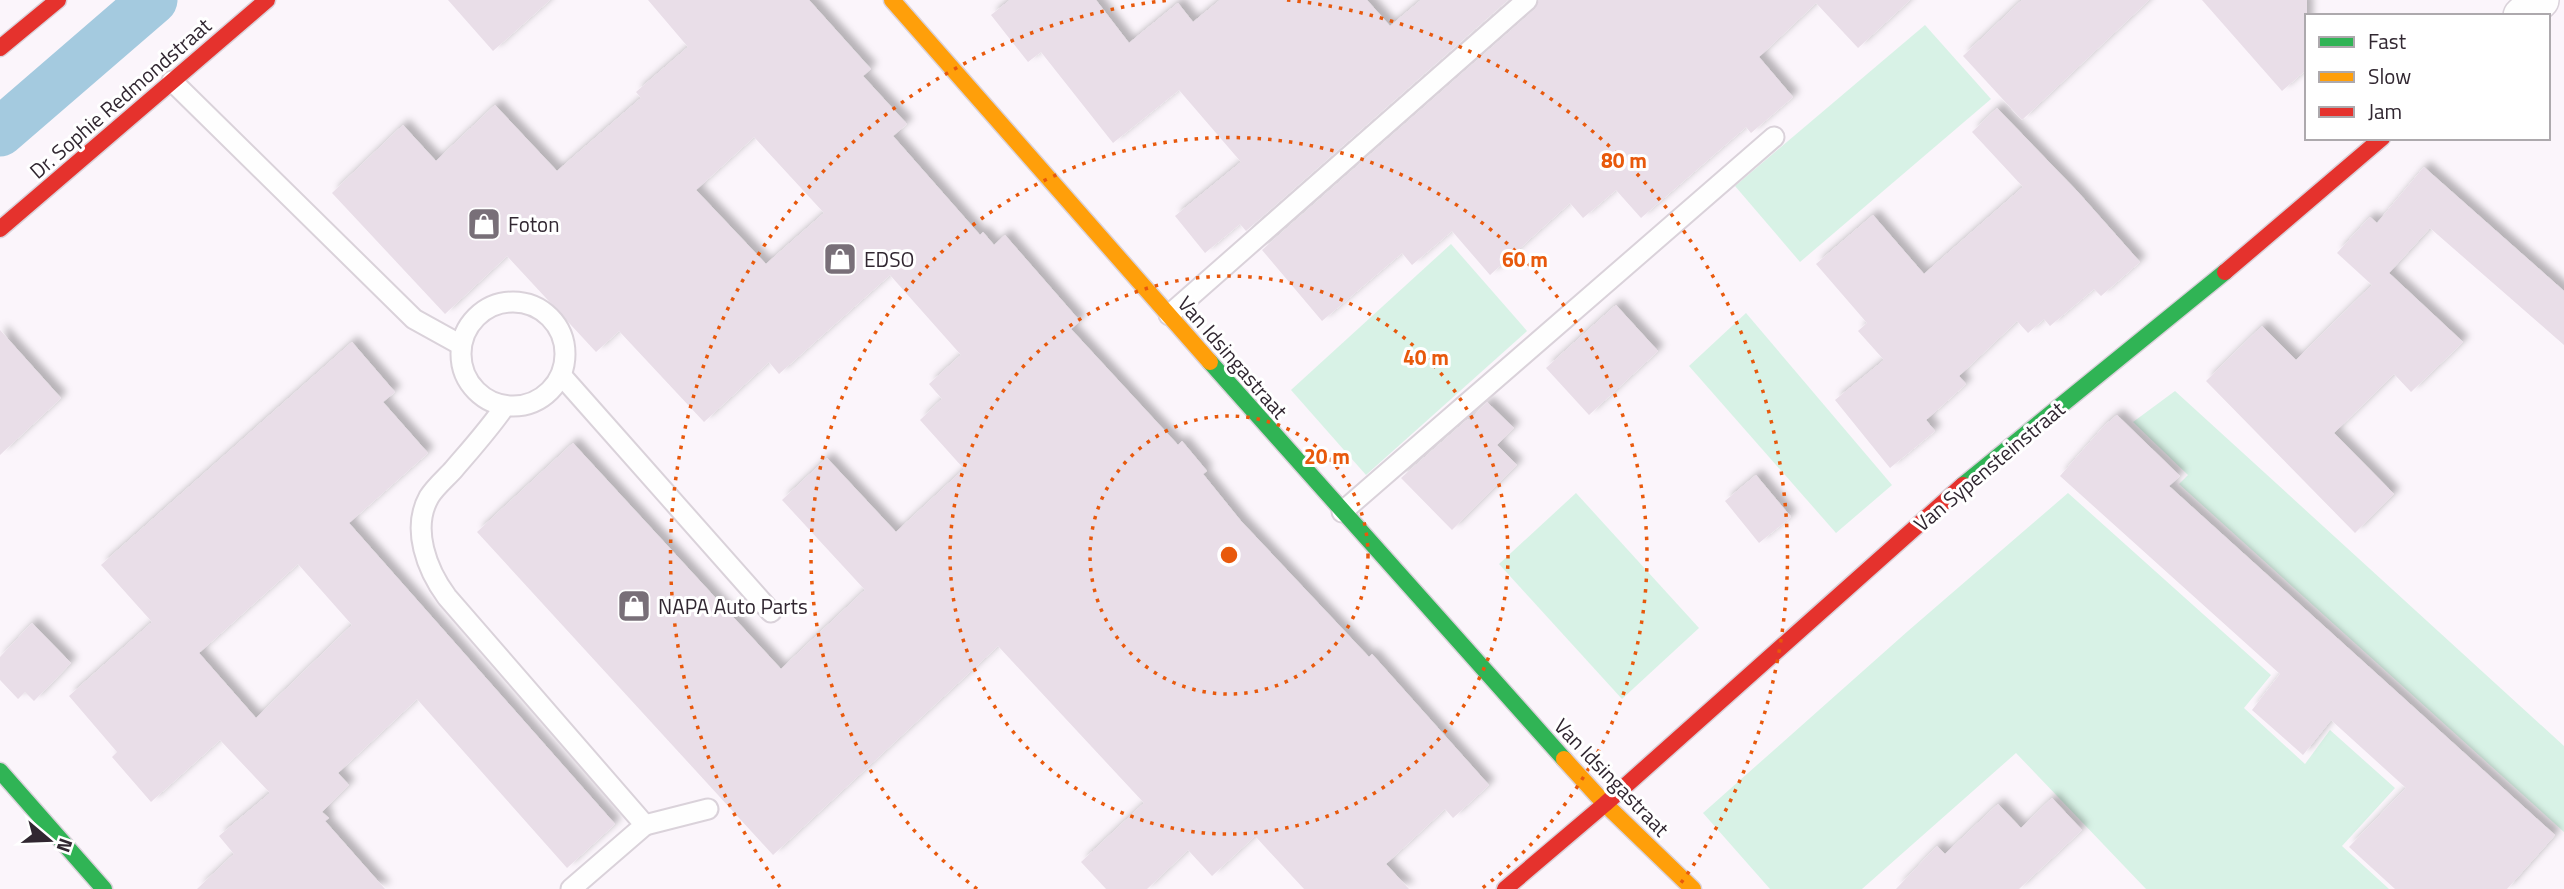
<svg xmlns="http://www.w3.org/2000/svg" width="2564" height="889" viewBox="0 0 2564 889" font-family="'Titillium Web',sans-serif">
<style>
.green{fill:#d8f2e6}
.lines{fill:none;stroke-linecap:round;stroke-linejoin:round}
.canal{stroke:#a4cadf;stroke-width:49}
.building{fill:#e9dee8;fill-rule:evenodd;filter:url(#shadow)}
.lane-casing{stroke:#dad2da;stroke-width:23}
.street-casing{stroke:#dad2da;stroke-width:40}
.fast-casing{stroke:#dad2da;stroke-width:19}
.slow-casing{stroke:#dad2da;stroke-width:19}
.jam-casing{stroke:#dad2da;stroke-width:19}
.lane{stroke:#fefefe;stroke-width:19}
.street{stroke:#fefefe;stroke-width:37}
.fast{stroke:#30b455;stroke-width:16}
.slow{stroke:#ff9f0a;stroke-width:16}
.jam{stroke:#e5322d;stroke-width:16}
.ring{fill:none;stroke:#e8590c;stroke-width:3.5;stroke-dasharray:3.5 7}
.labels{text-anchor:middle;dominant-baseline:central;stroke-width:6;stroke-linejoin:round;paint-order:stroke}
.street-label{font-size:21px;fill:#312731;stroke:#fff}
.poi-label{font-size:21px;fill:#312731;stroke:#fff;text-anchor:start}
.centre{fill:#e8590c;stroke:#fff;stroke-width:3.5}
.ring-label{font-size:21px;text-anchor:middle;font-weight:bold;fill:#e8590c;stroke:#fff;stroke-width:6;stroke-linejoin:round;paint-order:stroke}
</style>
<defs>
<filter id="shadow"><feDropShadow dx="6" dy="-6" stdDeviation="3.5" flood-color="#0004"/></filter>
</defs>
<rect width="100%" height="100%" fill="#fbf5fb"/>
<g class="green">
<polygon points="1925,25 1991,99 1800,262 1735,186"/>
<polygon points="1451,244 1527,331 1366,475 1291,390"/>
<polygon points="1746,313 1892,485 1836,533 1689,366"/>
<polygon points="2175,391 2564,746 2564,832 2179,484 2188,475 2133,422"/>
<polygon points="1576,493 1699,628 1622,699 1499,564"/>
<polygon points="2068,493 2271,675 2244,708 2305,764 2330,730 2395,788 2342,846 2389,889 2146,889 2016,753 1862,889 1770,889 1703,813 1908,631"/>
</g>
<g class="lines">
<polyline class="canal" points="0,132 153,0"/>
</g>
<g class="building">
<polygon points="448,0 550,0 493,51"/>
<path d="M648,0H809L871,69L863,76L907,124L893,136L980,235L983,232L994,245L1005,235L1080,321L1071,329L1178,445L1182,441L1207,471L1203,474L1241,521L1369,657L1372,654L1489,785L1453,818L1445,809L1386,864L1409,889H1304L1255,836L1212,876L1188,850L1147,889H1106L1081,862L1144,803L998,646L773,855L477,532L573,443L781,669L865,590L782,500L827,458L896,532L964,469L920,420L942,399L929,384L961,355L890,275L779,374L769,362L704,422L619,331L596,352L507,256L445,314L332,193L403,125L436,161L495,105L557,171L641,98L636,92L688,47ZM754,137L824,213L766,264L696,190Z"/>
<polygon points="1010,0 1096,0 1129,43 1178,3 1193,22 1220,0 1367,0 1390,26 1421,0 1508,0 1246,231 1240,224 1205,253 1175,216 1241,162 1179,90 1113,143 1041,52 1028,62 991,15"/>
<polygon points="1539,0 1910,0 1858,48 1816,3 1759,57 1793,97 1751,133 1746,127 1641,218 1616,190 1583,218 1570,203 1490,275 1452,231 1412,265 1402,253 1322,321 1262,250 1535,9"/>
<polygon points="2022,0 2149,0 2022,120 1963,56"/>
<polygon points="2202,0 2307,0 2307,69 2282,91"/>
<polygon points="1997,108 2078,192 2140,262 2101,296 2094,289 2050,326 2044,319 2028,333 2017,321 1959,376 1966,384 1926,420 1935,431 1890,468 1835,400 1884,360 1858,331 1867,323 1816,264 1873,215 1924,274 2023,187 1972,132"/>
<polygon points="2424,167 2564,291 2564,345 2430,228 2389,273 2463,342 2411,392 2394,374 2334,433 2394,494 2355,533 2206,381 2262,326 2296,360 2372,285 2337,253 2370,217 2377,223"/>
<polygon points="1616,305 1658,351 1589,415 1546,368"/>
<polygon points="0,330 61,398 0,455"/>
<path d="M352,342L395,392L383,402L428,453L349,523L615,824L567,868L417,699L338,773L349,785L322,812L329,818L325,821L385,889H197L234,854L219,836L270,793L220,740L151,802L112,757L117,752L69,696L152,622L101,565ZM298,564L352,625L256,718L199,653Z"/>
<polygon points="1487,402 1514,428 1497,445 1517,465 1452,530 1401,478 1468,419 1470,420"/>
<polygon points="2117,415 2180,476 2169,486 2555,835 2507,889 2395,889 2349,847 2406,788 2331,720 2303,755 2252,710 2280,674 2060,476 2104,426"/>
<polygon points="1756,475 1791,517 1759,543 1725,501"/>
<polygon points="32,623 71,663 34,701 25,692 18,699 0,680 0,657"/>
<polygon points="2052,798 2082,830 2019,889 1896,889 1937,846 1945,854 1998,804 2021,828"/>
</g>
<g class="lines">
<defs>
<g id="lane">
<polyline points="172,81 414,319 461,345"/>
<circle cx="513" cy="354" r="52"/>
<polyline points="1169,315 1527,0"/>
<polyline points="561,375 771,612"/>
<path d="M505,406C490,428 472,448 454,469C447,477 435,487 429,497C411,529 427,570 447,597L645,825L571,889"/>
<polyline points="1342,512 1774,137"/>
<polyline points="645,825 708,809"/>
</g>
<polyline id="street" points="2522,16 2540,0"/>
<g id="fast">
<polyline points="1210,362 1564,759"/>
<polyline points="1963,485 2225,272"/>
<polyline points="0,771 104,889"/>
</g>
<g id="slow">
<polyline points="892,0 1210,362"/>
<polyline points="1564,759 1605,804 1693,889"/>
</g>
<g id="jam">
<polyline points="0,48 58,0"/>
<polyline points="0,229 267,0"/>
<polyline points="2225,272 2382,138"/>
<polyline points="1505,889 1605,804 1963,485"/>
</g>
</defs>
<use href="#lane" class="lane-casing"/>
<use href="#street" class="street-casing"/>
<use href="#fast" class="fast-casing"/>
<use href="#slow" class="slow-casing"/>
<use href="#jam" class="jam-casing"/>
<use href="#lane" class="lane"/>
<use href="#street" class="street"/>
<use href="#fast" class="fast"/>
<use href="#slow" class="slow"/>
<use href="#jam" class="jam"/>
</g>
<g class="ring">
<circle cx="1229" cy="555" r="139"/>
<circle cx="1229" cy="555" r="279"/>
<path d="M977 889A418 418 0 1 1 1481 889"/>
<path d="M780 887A558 558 0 0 1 1171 0M1287 0A558 558 0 0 1 1678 887"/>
</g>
<defs>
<symbol id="shop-square" viewBox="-11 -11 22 22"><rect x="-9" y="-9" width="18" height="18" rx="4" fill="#786f78" stroke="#fff"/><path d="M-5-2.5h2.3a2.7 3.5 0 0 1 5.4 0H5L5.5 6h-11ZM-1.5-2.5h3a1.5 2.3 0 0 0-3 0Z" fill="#fff"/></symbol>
</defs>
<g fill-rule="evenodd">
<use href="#shop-square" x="465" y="205" width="38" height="38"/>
<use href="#shop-square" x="821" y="240" width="38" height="38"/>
<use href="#shop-square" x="615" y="587" width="38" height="38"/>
</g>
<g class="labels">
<g class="street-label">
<text transform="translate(120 98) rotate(-41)">Dr. Sophie Redmondstraat</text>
<text transform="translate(1233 357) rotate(49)">Van Idsingastraat</text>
<text transform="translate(1989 466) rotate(-40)">Van Sypensteinstraat</text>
<text transform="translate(1612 777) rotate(46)">Van Idsingastraat</text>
</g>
<g class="poi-label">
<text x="508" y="224">Foton</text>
<text x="864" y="259">EDSO</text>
<text x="658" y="606">NAPA Auto Parts</text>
</g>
</g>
<circle cx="1229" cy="555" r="10" class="centre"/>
<g class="ring-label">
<text x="1624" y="168">80 m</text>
<text x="1525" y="267">60 m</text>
<text x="1426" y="365">40 m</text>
<text x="1327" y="464">20 m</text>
</g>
<rect x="2305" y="14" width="245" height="126" fill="#ffffff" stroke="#ada9ad" stroke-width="2"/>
<rect x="2319" y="37" width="35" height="10" fill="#30b455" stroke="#ada9ad" stroke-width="2"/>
<text x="2368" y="49" font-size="21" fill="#312731">Fast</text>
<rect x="2319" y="72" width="35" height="10" fill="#ff9f0a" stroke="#ada9ad" stroke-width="2"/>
<text x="2368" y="84" font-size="21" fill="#312731">Slow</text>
<rect x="2319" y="107" width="35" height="10" fill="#e5322d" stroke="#ada9ad" stroke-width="2"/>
<text x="2368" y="119" font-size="21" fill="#312731">Jam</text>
<g transform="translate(49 840) rotate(109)" stroke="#ffffff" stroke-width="5" paint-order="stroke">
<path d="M0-5L12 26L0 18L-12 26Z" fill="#312731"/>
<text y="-10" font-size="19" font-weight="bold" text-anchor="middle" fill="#312731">N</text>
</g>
</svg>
